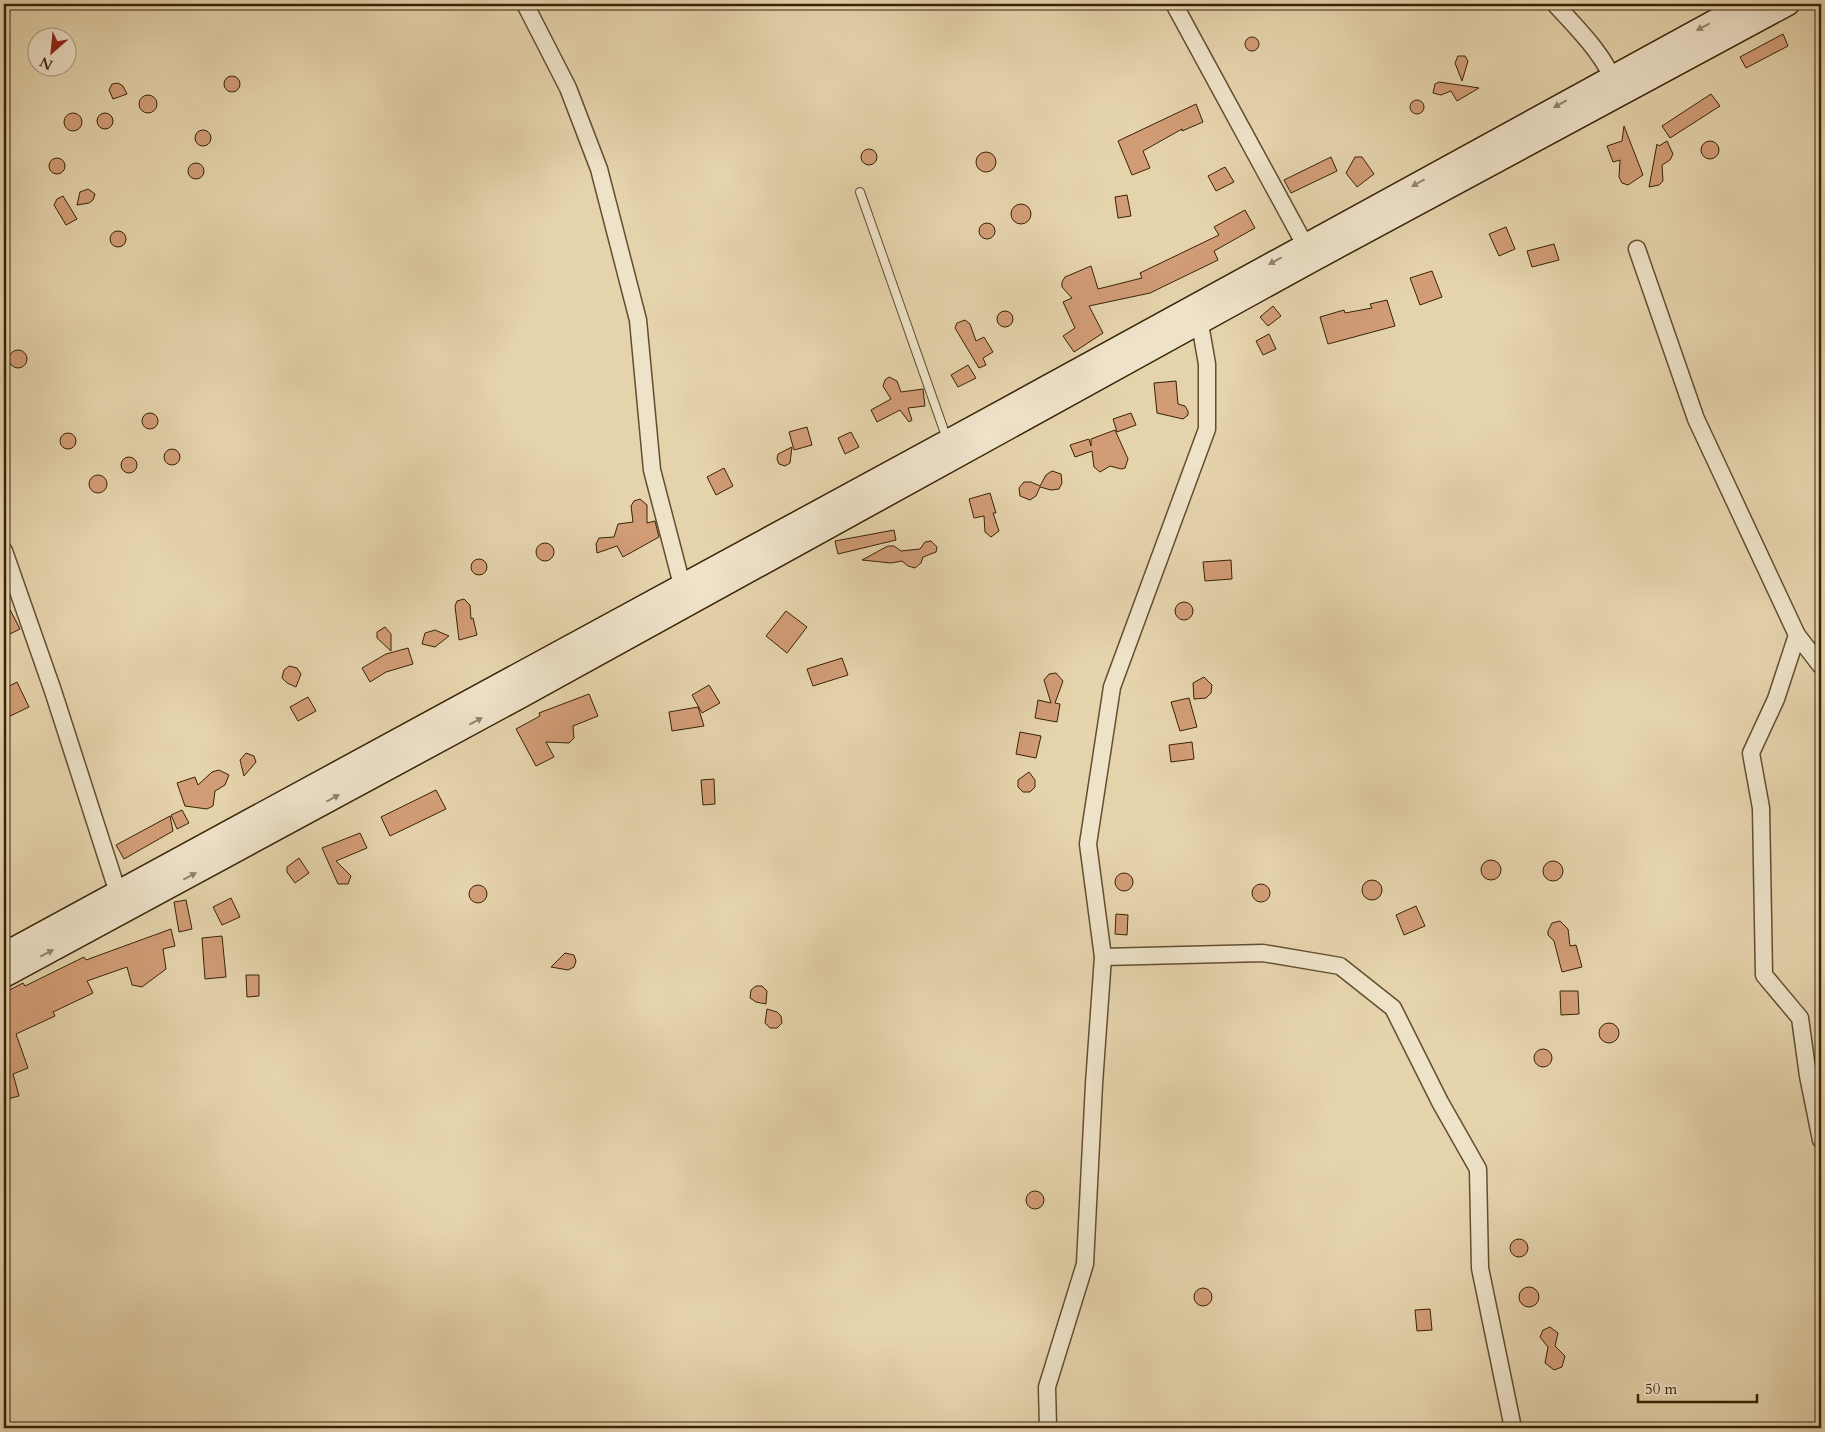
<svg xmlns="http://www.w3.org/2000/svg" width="1825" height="1432" viewBox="0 0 1825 1432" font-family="Cardo,serif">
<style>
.building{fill:#d19c76;stroke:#382306}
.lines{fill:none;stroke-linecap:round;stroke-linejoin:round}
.service-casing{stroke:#634f30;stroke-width:10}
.minor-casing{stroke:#634f30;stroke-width:19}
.secondary-casing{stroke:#382306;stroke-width:25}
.service{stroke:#eee2c9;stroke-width:8}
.minor{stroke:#eee2c9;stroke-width:16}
.secondary{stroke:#eee2c9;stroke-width:22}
.oneway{fill:#938268}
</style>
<rect width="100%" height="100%" fill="#e5d3ac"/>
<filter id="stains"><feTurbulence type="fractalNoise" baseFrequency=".004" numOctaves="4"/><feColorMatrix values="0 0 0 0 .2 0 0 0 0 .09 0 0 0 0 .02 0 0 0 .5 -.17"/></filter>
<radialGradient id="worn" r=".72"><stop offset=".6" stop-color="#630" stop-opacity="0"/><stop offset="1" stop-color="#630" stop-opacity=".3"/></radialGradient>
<g class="building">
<polygon points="1783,34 1788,46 1746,68 1740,57"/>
<circle cx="1252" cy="44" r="7"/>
<polygon points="1458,56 1465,56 1468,61 1462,81 1455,63"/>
<circle cx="232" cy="84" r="8"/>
<polygon points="1439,82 1466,86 1479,88 1457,101 1451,91 1441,95 1433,93 1435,84"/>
<polygon points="118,83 123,86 127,94 113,99 109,90 112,84"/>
<polygon points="1711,94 1720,106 1670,138 1662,126"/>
<circle cx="148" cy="104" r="9"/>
<circle cx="1417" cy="107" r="7"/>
<polygon points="1196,104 1203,122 1182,131 1182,129 1143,151 1150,168 1132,175 1118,141"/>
<circle cx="73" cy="122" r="9"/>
<circle cx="105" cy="121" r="8"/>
<polygon points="1624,126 1643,175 1628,185 1622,183 1619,177 1620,160 1613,162 1607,146 1622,141"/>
<circle cx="203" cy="138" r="8"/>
<polygon points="1667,141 1673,154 1670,160 1662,165 1663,181 1659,185 1649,187 1657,144 1659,146"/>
<circle cx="1710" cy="150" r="9"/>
<circle cx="869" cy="157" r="8"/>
<circle cx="986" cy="162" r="10"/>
<polygon points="1331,157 1337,171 1291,193 1284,180"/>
<polygon points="1355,157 1362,157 1374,174 1357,187 1346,173"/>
<circle cx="57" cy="166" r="8"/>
<circle cx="196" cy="171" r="8"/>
<polygon points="1225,167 1234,182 1216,191 1208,176"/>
<polygon points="88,189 95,194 93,200 89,203 77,205 80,192"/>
<polygon points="1127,195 1131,216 1118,218 1115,197"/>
<polygon points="63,196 77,219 66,225 54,205 57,199"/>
<circle cx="1021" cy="214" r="10"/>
<polygon points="1245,210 1255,228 1214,251 1218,260 1150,293 1089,306 1103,333 1074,352 1063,336 1075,328 1063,302 1072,298 1062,287 1062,282 1065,277 1091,266 1098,289 1142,278 1140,273 1219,235 1214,227"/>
<circle cx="987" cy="231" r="8"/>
<polygon points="1506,227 1515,249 1499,256 1489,234"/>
<circle cx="118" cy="239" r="8"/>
<polygon points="1554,244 1559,260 1532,267 1527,251"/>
<polygon points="1432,271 1442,297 1420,305 1410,278"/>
<polygon points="1387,300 1395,326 1328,344 1320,317 1344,310 1345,313 1372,308 1370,304"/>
<polygon points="1273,306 1281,316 1268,326 1260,317"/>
<circle cx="1005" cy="319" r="8"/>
<polygon points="965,320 970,324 976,341 984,337 993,352 983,358 986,365 979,368 955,328 957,323"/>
<polygon points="1269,334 1276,349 1263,355 1256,341"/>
<circle cx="18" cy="359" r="9"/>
<polygon points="968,365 976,378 958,387 951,375"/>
<polygon points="889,377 897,381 901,392 923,389 925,406 908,408 912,420 909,422 900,410 877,422 871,410 891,399 883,386 885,380"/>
<polygon points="1176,381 1178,404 1185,406 1188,411 1188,415 1183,419 1157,413 1154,383"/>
<polygon points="1131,413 1136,425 1117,432 1113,419"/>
<circle cx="150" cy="421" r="8"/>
<polygon points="807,427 812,445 794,450 789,432"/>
<polygon points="1115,430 1128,459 1125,468 1121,469 1110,466 1100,472 1094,467 1092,451 1075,457 1070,445 1089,439 1091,446 1091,439"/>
<polygon points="851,432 859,447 845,454 838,438"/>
<circle cx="68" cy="441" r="8"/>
<polygon points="792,447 790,463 785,466 779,464 777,459 778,454"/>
<circle cx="172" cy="457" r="8"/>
<circle cx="129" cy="465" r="8"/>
<polygon points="724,468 733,486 716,495 707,477"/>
<polygon points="1052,471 1061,474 1062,483 1059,489 1051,490 1040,487 1036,496 1030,500 1020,496 1019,488 1024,482 1031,482 1040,486 1046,475"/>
<circle cx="98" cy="484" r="9"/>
<polygon points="990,493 996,513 993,513 999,531 991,537 985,532 984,516 974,518 969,499"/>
<polygon points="640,499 647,505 647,523 655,521 659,537 623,557 617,546 597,553 596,544 599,538 614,537 618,524 633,522 631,506 634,501"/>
<polygon points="894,530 896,540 838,554 835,541"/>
<polygon points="931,541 937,547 936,552 923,557 921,563 915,568 908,566 902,561 891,563 862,560 888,546 894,546 901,551 920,549 925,542"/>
<circle cx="545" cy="552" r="9"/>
<circle cx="479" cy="567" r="8"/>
<polygon points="1231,560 1232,579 1205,581 1203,562"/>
<polygon points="4,598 20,629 4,637"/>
<polygon points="464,599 470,605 471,619 473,618 477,635 459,640 455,606 457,601"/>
<circle cx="1184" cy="611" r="9"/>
<polygon points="786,611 807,627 787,653 766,636"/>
<polygon points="385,627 391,634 391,651 377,638 377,632"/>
<polygon points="435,630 449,636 435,647 422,644 425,633"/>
<polygon points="408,648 413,664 386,672 370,682 362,668 386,654"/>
<polygon points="842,658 848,675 813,686 807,669"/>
<polygon points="289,666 297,668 301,674 296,687 287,683 282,678 284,670"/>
<polygon points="1056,673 1063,681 1055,703 1060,704 1057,722 1035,718 1038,700 1051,703 1044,680 1049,674"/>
<polygon points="1204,677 1212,685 1211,693 1206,698 1194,699 1193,683"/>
<polygon points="17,682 29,707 4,719 4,689"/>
<polygon points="709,685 720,703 702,713 692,695"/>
<polygon points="589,694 598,716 573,726 574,738 569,743 546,742 554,757 536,766 516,729 540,716 539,713"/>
<polygon points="308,697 316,711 298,721 290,707"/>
<polygon points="1189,698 1197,727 1180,731 1171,702"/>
<polygon points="698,707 704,726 672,731 669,712"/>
<polygon points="1020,732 1041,736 1036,758 1016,754"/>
<polygon points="1192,742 1194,759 1171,762 1169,745"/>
<polygon points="246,753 254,756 256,762 244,776 240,760"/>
<polygon points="219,770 229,775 225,785 215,791 213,806 207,809 185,806 177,783 195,777 198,785 212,772"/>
<polygon points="1029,772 1035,780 1035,787 1030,792 1023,792 1018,787 1018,780"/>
<polygon points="714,779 715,804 703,805 701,780"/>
<polygon points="436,790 446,809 390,836 381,817"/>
<polygon points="182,810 189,823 177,829 171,815"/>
<polygon points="170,816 173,831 124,859 116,845"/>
<polygon points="360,833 367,848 336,861 351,876 348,884 338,884 322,848"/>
<polygon points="299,858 309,873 295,883 287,872 287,867"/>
<circle cx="1491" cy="870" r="10"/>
<circle cx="1553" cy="871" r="10"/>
<circle cx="1124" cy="882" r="9"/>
<circle cx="1372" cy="890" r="10"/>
<circle cx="1261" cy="893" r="9"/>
<circle cx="478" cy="894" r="9"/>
<polygon points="231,898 240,917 222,925 213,907"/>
<polygon points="186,900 192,929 179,932 174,902"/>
<polygon points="1416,906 1425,926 1404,935 1396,915"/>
<polygon points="1116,914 1128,915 1127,935 1115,934"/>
<polygon points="1560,921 1568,929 1570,946 1576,945 1582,967 1562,972 1554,941 1548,935 1548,931 1552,923"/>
<polygon points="171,929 175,946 163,949 166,969 142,987 132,985 127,967 87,981 93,993 53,1012 55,1016 16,1034 28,1068 13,1074 19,1096 4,1100 4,993 23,983 25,986 84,957 86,960"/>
<polygon points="222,936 226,977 205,979 202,938"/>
<polygon points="565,953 574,955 576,961 574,967 568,970 551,967"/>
<polygon points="246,975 259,975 259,996 247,997"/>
<polygon points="756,986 762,986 767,991 766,1004 756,1002 750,998 751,990"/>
<polygon points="1560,991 1578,991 1579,1014 1561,1015"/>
<polygon points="767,1009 777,1012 781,1016 782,1023 777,1028 770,1028 765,1023"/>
<circle cx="1609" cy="1033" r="10"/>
<circle cx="1543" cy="1058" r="9"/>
<circle cx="1035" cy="1200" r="9"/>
<circle cx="1519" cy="1248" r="9"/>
<circle cx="1529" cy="1297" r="10"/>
<circle cx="1203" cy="1297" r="9"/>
<polygon points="1430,1309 1432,1330 1417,1331 1415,1310"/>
<polygon points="1550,1327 1558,1333 1555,1346 1565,1356 1562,1367 1554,1370 1545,1363 1548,1347 1540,1337 1543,1330"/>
</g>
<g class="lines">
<defs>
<polyline id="service" points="860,192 947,439"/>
<g id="minor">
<polyline points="525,4 568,88 599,169 638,320 652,470 682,585"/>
<polyline points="1174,4 1310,254"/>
<path d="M1555,4C1575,26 1607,57 1615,86"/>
<polyline points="1637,249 1696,419 1797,635 1776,699 1751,753 1761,808 1764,975 1800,1018 1808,1076 1821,1140"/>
<polyline points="4,551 53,691 118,893 123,901"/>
<polyline points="1797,635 1821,666"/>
<polyline points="1103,957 1263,953 1340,966 1393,1008 1440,1102 1478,1169 1480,1268 1513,1428"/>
<polyline points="1048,1428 1047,1387 1085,1264 1094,1084 1103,957 1088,844 1112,687 1207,429 1207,364 1200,324 1194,314"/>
</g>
<g id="secondary">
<polyline points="4,954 948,441 1746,4"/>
<polyline points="4,976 520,697 1313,260 1788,4"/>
</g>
</defs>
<use href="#service" class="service-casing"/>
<use href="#minor" class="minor-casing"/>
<use href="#secondary" class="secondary-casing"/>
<use href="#service" class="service"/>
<use href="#minor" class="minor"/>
<use href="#secondary" class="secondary"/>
</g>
<defs><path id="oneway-solid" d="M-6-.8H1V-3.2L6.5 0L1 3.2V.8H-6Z" transform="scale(1.25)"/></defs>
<g class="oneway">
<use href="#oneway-solid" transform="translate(1703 27) rotate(152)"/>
<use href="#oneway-solid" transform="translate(1560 104) rotate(151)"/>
<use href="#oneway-solid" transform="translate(1418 183) rotate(151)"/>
<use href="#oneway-solid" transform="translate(1275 261) rotate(151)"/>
<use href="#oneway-solid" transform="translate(476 721) rotate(-28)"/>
<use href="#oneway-solid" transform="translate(333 798) rotate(-28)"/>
<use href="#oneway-solid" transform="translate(190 876) rotate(-28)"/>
<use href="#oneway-solid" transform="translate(47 953) rotate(-28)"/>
</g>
<rect width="1825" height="1432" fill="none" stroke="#e5d3ac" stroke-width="20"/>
<rect x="5" y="5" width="1815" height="1422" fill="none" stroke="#382306" stroke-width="2.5"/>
<rect x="10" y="10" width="1805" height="1412" fill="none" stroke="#382306"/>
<g transform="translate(52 52) rotate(207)"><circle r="24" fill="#eee2c9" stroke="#a5967b"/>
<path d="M0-4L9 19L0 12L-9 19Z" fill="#8f2418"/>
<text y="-8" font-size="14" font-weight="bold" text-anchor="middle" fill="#382306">N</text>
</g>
<path d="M1638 1394v8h119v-8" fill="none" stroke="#382306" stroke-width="2.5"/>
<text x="1645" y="1394" font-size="15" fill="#382306" stroke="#eee2c9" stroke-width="4" paint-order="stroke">50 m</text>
<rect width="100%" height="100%" filter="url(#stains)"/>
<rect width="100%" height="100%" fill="url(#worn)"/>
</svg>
